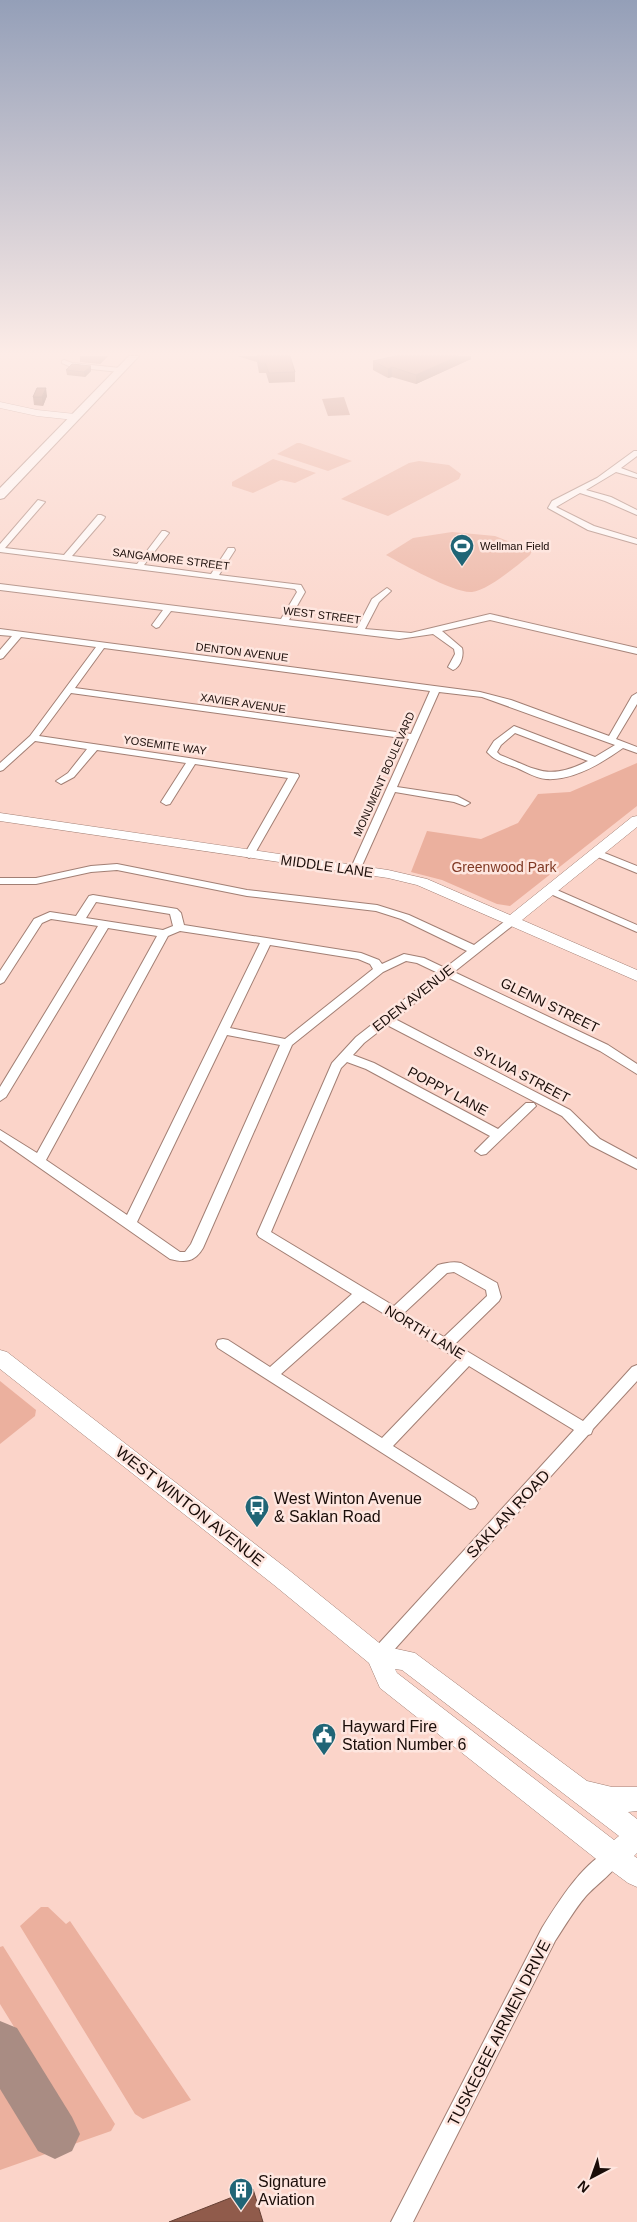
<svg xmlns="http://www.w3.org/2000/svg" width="637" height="2222" viewBox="0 0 637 2222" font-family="Arial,sans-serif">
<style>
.green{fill:#ebb09e}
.water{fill:#b77f6f}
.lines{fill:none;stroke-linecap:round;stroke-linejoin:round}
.taxiway{fill:#a98c83;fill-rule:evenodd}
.street-casing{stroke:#a27f74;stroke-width:2}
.secondary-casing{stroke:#a27f74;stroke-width:1}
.primary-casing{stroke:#a27f74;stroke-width:2}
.street{fill:#fff;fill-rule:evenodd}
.secondary{fill:#fff;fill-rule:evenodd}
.primary{fill:#fff;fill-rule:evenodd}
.wall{fill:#7c4e40}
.shaded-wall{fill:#654034}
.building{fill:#905b4b;stroke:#654034}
.labels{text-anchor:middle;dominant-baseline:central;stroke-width:5;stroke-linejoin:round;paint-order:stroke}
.far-poi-label{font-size:11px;fill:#1a0d09;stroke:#fee6df;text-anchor:start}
.far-street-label{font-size:11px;fill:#1a0d09;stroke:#fee6df}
.street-label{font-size:14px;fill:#1a0d09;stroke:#fee6df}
.park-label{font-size:14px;fill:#7f3823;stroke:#fee6df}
.near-poi-label{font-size:16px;fill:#1a0d09;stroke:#fee6df;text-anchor:start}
.near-street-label{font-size:16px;fill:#1a0d09;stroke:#fee6df}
</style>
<rect width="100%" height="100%" fill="#fbd4c9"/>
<g class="green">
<polygon points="297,443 300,443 352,461 328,471 277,454"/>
<polygon points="273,459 316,473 295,483 281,480 253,493 232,486 232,482"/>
<polygon points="419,461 449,465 461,474 459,479 388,516 341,499 409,463"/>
<path d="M452,532L495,536L532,551L530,555C518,565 487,591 472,592C456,594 402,564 386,555L413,538Z"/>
<polygon points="637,763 637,806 510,906 497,904 442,880 411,872 427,831 481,839 518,823 538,794 570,792"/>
<polygon points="0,1381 36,1410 35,1416 0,1444"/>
<polygon points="41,1907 48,1907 66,1924 70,1921 191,2100 143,2119 135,2114 20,1926"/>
<polygon points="3,1946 115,2124 111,2131 0,2170 0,2086 36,2146 78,2131 0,2004 0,1947"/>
</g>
<polygon class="water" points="344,397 350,415 328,416 322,399"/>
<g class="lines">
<polygon class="taxiway" points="0,2021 17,2028 72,2117 80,2134 72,2151 55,2159 38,2151 0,2089"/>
<defs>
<g id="street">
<polygon points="64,360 72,363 120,368 123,370 120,372 71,367 62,363 62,361"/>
<polygon points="634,451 637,451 637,456 621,468 637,474 637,478 616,472 586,490 611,497 637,510 637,515 605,501 580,493 556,507 594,526 637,539 637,544 588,530 548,508 552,501 597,478"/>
<path d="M38,500L45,502L5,548L64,555L98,515H101L105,517L104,519L72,556L137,564L162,531H165L169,533L144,565L211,574L228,548H234L235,550L219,575L301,585L305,592L289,620L357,628L372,599L387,588L391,591L379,602L365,629L411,633L490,614L637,648V654L490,620L442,631L462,648C464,655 461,667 453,670L448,667L455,654L454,649L433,634L399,639L171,611L159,627L156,628L152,625L163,610L0,590V584L281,619L297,592L295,589L0,552V544Z"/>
<path d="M0,629L480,692L511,700L609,736L632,696L637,693V704L616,739L637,747V753L623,748C602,763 573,781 546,779C536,778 526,772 517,768C506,764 495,761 487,752L494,741L514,726L595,757L615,745L482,697L439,692L397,787L457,796L470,803L465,806L454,802L395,792L360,870L355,873L350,870L409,739L71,693L39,736L298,774L299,776L254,855L249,858L244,855L288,778L195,764L170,804L166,805L161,802L186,763L97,750L74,777L61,784L56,781L68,773L87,749L35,741L3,770L0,771V763L30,736L96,647L21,637L3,658L0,659V650L12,636L0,635ZM104,648L430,691L411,734L75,688ZM515,733L588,761C548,781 538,770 500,755L497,752L501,745Z"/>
<polygon points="597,850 637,866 637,873 593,855 592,853"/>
<path d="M117,864L247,890L377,905L409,915L474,945L509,918H517L519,920L517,922L454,972L608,1045L637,1064V1074L600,1051L447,977L395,1019L570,1110L600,1139L637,1159V1169L590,1145L562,1116L387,1025L364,1043L353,1055L374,1063L498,1129L526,1103H534L536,1106L486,1154L481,1155L475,1151L490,1136L366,1069L347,1062L341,1068L271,1232L394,1306L438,1265C445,1263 453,1261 461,1263L497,1283L501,1297L499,1301L455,1344L583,1421L632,1367L637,1365V1381L593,1429L591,1434L588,1435L384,1661L378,1663L372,1661L370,1656L372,1651L574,1430L469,1366L393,1446L475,1498L478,1503L475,1508L470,1509L218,1348L216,1344L218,1340L223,1339L228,1340L270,1367L352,1294L259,1237L257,1234L332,1063L356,1037L438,973L417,963L406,961L383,972L292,1045L203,1248C195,1262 185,1263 170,1259L0,1140V1130L37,1153L157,936L108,928L6,1097L0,1101V1087L98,926L51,919L42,923L4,982L0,984V971L34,919L50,912L76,916L89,896L93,895L177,909L181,913L184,925L361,953L379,960L382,964L404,954L424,958L445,968L467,951L401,919L376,911L247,896L117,870L91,872L36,884H0V878H36L91,866ZM96,902L170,914L173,926L163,930L86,918ZM180,931L260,943L127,1215L46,1160L168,936ZM270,945L358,959L370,964L373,969L285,1039L230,1028ZM227,1035L280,1045L191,1244L185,1252H180L137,1222ZM454,1272L486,1290L487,1296L444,1337L404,1313L447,1273ZM363,1301L458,1359L382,1438L281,1374Z"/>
<polygon points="550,887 637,925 637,932 546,892 545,890"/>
<path d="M614,1848L620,1851L623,1857C618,1869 596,1885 586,1896C574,1910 565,1926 555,1941L413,2222H391L542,1928C559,1901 584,1860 614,1848Z"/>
</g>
<g id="secondary">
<polygon points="0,402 37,410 75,414 80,417 75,420 37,416 0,408"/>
<polygon points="0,813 388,870 427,879 510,915 632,817 637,816 637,827 522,920 637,970 637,981 417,885 388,878 0,821"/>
<path d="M0,1350L7,1352L290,1571L383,1646L415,1653L587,1781L612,1787H637V1811L628,1812L637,1819V1853L634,1856L637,1858V1887L628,1883L605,1866L380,1688L369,1663L274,1585L0,1369ZM395,1669L402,1670L619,1836L614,1840L397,1673Z"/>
</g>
<polygon id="primary" points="129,356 139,356 4,498 0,499 0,488"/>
</defs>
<use href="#street" class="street-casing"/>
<use href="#secondary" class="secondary-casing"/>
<use href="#primary" class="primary-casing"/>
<use href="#street" class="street"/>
<use href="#secondary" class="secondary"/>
<use href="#primary" class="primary"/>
</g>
<g class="wall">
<polygon points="80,356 108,356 100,364 80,362"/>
<polygon points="237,356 290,356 295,372 295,382 269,383 266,373 259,373 257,362"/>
<polygon points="396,356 471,356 471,359 416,384 392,377 388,378 373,370 373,361"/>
<polygon points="91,366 91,371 85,377 67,375 66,370"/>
<polygon points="47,396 43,406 34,405 33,397"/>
</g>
<g class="shaded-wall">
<polygon points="99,356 108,356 100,364"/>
<polygon points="458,356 471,356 471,359 416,384 416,375"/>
<polygon points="91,366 91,371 85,377 84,372"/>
<polygon points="392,367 392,377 388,378 388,369"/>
<polygon points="46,388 47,396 43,406 42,397"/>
</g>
<g class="building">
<polygon points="257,356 290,356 295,372 269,373 265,363 259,363"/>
<polygon points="396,356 458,356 416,375 392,367 388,369 373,361"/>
<polygon points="72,364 91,366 84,372 66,370"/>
<polygon points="37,388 46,388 42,397 33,397"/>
<polygon points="253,2189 263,2222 169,2222"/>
</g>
<linearGradient id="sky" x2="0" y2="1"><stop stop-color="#949fb8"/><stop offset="0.53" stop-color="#fdece7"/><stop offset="1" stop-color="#fdece7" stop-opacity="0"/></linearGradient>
<rect width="637" height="667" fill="url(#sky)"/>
<defs>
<symbol id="stadium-pin" viewBox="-11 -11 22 30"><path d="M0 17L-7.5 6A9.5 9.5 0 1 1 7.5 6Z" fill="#206576" stroke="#fee6df"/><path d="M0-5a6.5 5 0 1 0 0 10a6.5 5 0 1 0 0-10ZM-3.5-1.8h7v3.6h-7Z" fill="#fff"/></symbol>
<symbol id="bus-pin" viewBox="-11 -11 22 30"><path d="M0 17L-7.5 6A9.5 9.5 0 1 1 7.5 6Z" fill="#206576" stroke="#fee6df"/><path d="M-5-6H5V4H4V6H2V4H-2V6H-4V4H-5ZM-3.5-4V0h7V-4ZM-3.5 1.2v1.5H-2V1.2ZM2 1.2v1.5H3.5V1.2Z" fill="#fff"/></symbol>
<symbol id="civic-pin" viewBox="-11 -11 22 30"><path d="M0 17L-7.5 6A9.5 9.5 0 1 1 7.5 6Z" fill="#206576" stroke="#fee6df"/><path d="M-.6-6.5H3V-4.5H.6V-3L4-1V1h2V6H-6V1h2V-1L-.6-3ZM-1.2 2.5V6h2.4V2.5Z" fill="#fff"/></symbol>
<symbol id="building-pin" viewBox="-11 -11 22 30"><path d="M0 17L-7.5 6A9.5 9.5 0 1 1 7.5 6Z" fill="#206576" stroke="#fee6df"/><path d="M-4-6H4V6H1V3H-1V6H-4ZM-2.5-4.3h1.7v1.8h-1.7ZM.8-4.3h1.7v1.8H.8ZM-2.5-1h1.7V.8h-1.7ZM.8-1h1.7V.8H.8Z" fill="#fff"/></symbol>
</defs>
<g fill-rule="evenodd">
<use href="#stadium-pin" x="448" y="532" width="28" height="38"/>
<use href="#bus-pin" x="243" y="1493" width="28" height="38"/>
<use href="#civic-pin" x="310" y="1721" width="28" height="38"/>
<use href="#building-pin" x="227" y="2176" width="28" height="38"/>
</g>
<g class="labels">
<g class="far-poi-label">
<text x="480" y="546">Wellman Field</text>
</g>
<g class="far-street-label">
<text transform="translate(171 559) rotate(7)">SANGAMORE STREET</text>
<text transform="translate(322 615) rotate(7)">WEST STREET</text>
<text transform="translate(242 652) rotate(7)">DENTON AVENUE</text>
<text transform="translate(243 703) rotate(8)">XAVIER AVENUE</text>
<text transform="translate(165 745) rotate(8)">YOSEMITE WAY</text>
<text transform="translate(384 774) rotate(-66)">MONUMENT BOULEVARD</text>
</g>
<g class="street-label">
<text transform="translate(327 866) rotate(8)">MIDDLE LANE</text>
<text transform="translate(413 998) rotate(-38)">EDEN AVENUE</text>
<text transform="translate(550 1005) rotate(26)">GLENN STREET</text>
<text transform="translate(522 1074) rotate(28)">SYLVIA STREET</text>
<text transform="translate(448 1091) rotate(28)">POPPY LANE</text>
<text transform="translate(425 1332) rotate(31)">NORTH LANE</text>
</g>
<g class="park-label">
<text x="504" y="867">Greenwood Park</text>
</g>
<g class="near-poi-label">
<text x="274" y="1498">West Winton Avenue<tspan x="274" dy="18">&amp; Saklan Road</tspan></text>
<text x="342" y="1726">Hayward Fire<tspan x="342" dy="18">Station Number 6</tspan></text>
<text x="258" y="2181">Signature<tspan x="258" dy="18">Aviation</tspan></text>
</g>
<g class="near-street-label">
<text transform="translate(190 1506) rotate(38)">WEST WINTON AVENUE</text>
<text transform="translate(508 1514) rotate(-47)">SAKLAN ROAD</text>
<text transform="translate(499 2033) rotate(-63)">TUSKEGEE AIRMEN DRIVE</text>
</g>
</g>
<g transform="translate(592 2177) rotate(221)" stroke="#fee6df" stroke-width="4" paint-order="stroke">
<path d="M0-4L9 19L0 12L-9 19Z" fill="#1a0d09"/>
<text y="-8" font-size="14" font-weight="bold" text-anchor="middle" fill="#1a0d09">N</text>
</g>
</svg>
